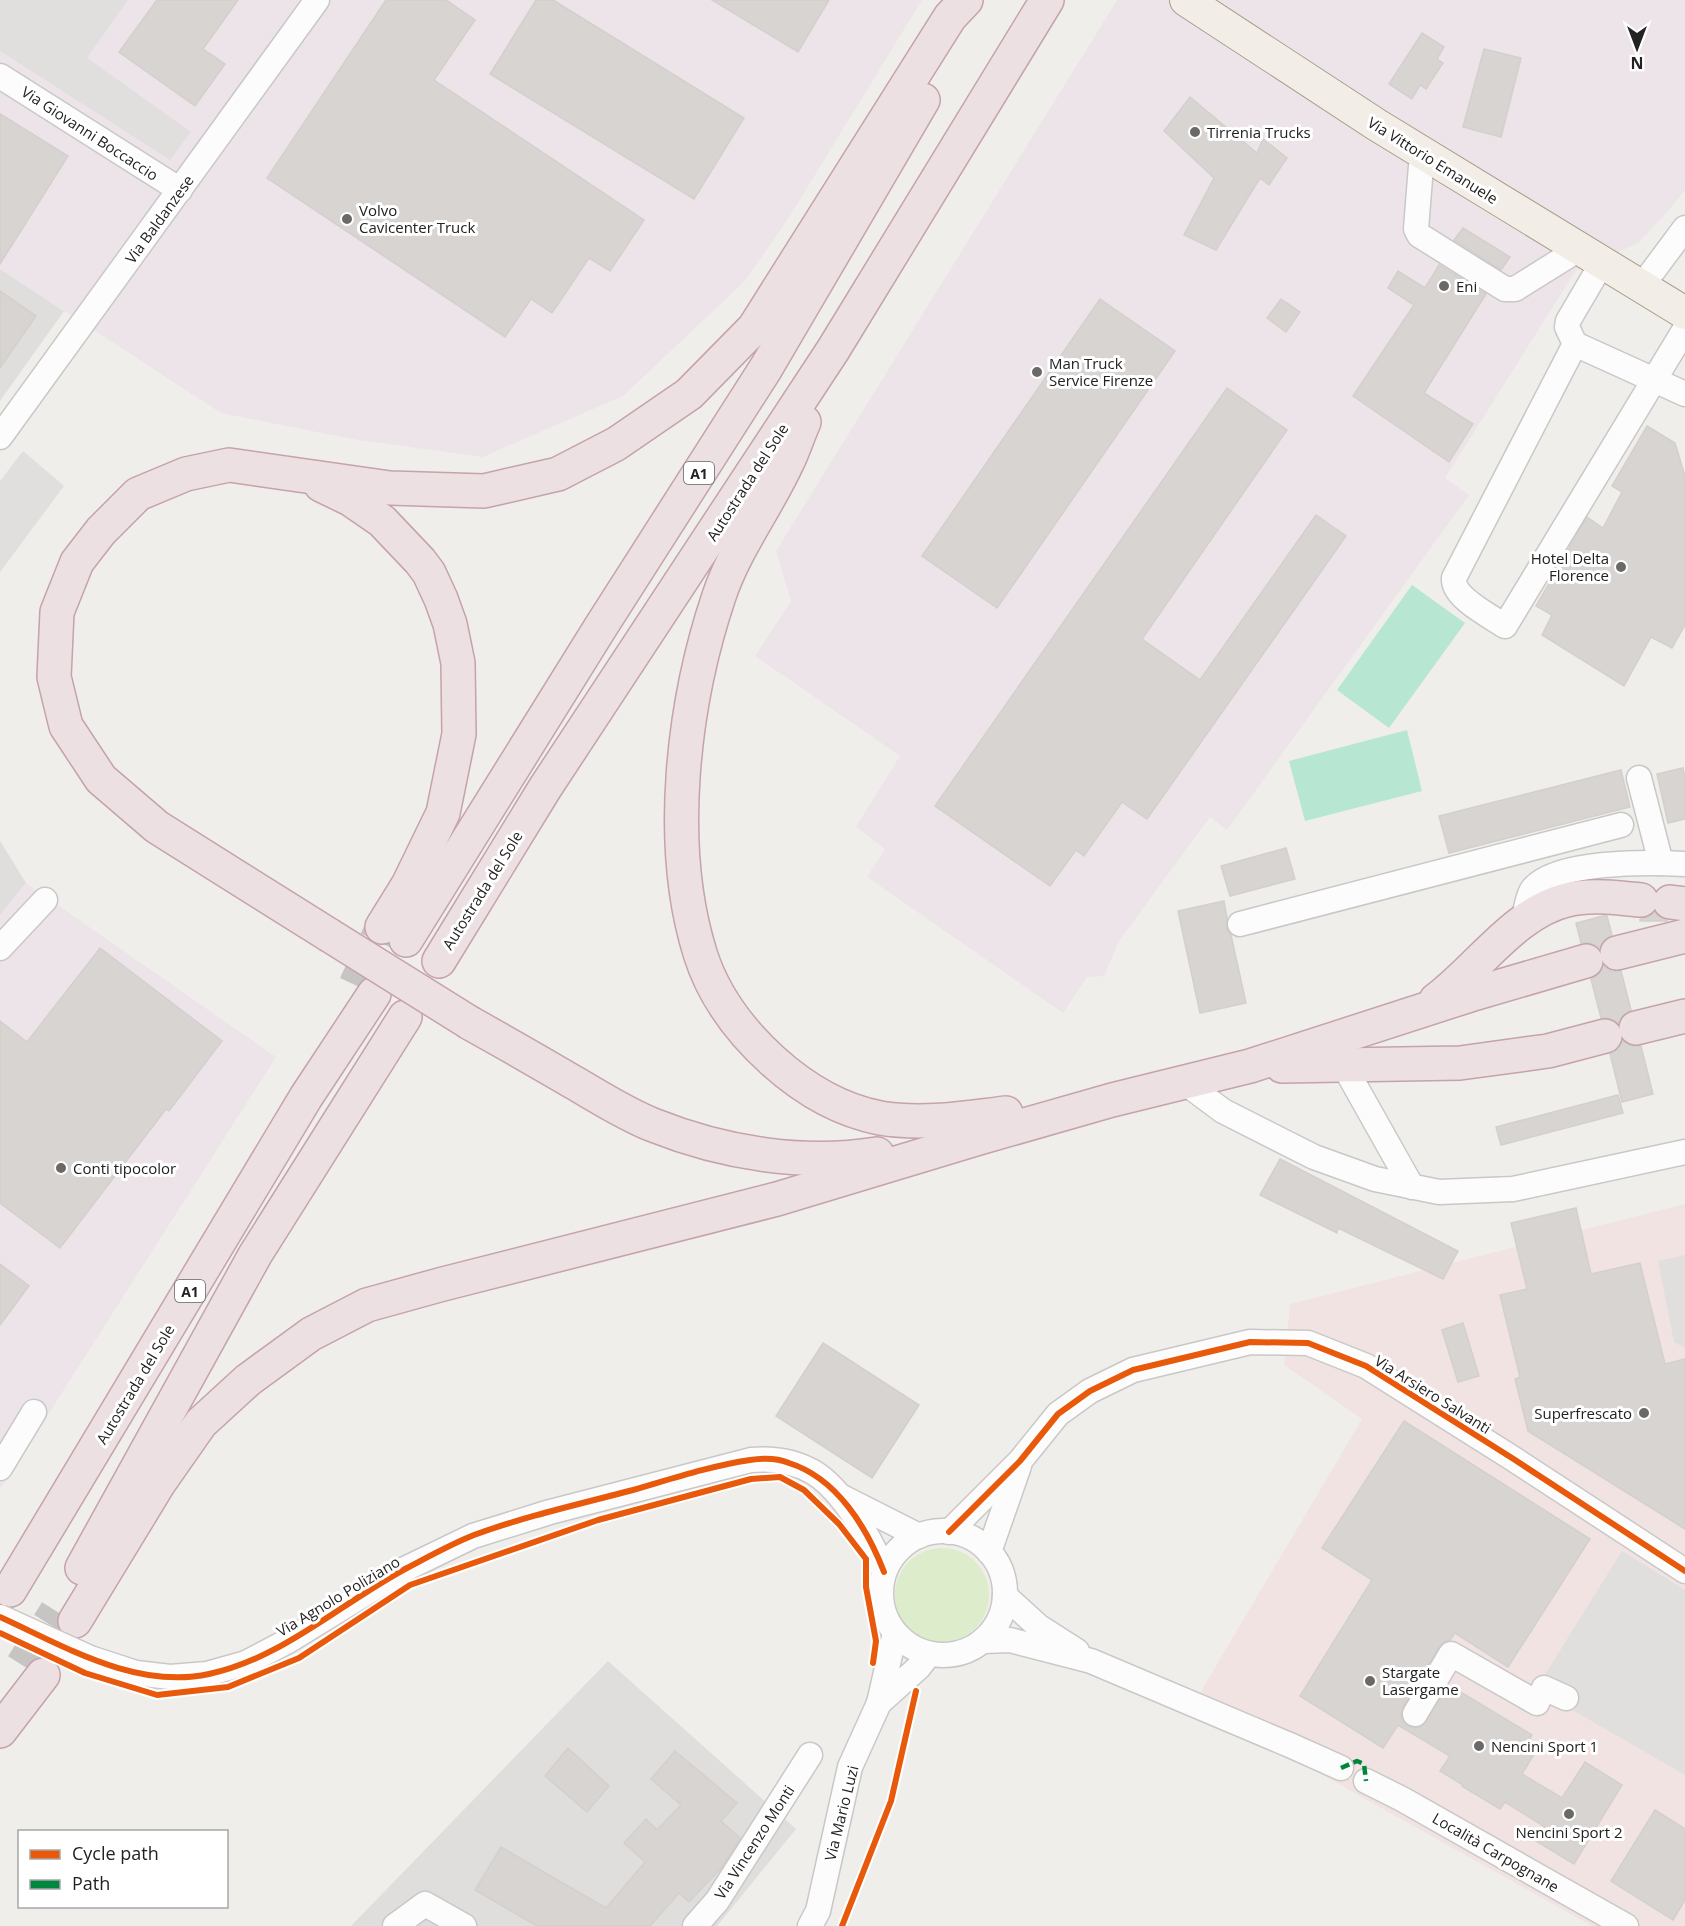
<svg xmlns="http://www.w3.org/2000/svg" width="1685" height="1926" viewBox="0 0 1685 1926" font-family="'Open Sans',sans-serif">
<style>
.residential{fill:#dfdedc}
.commercial{fill:#f1e3e1}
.industrial{fill:#ede4e9}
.grass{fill:#ddeccb}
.pitch{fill:#b7e6d2}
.parking{fill:#e0dfde}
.building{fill:#d7d4d2;stroke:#d3d0cc;stroke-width:1.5}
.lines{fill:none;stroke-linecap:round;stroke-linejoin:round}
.highway-tunnel{stroke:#c7c5c3;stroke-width:33;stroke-dasharray:33 16;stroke-linecap:butt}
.minor-casing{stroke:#c9c8c7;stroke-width:27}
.major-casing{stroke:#a79c86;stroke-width:34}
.highway-casing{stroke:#c5a2ac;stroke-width:36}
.minor{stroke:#fdfcfc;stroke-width:24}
.major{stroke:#f3ede7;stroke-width:32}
.highway{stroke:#ece0e2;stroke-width:33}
.minor-bridge-casing{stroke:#c9c8c7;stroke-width:27;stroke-linecap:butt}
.highway-bridge-casing{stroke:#c5a2ac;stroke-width:36;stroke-linecap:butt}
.minor-bridge{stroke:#fdfcfc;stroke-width:24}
.highway-bridge{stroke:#ece0e2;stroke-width:33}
.quiet{stroke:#00873e;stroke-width:4.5;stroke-dasharray:9 4.5;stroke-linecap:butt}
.cycleway-casing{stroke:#fff;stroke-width:10}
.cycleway{stroke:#e8590c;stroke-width:6}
.poi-dot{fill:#6a6968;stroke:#fff;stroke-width:2}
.labels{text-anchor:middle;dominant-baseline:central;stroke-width:6;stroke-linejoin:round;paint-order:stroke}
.shield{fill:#fff;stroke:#646464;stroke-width:1.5}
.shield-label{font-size:14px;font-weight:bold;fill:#222}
.poi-label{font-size:15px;fill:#222;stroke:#fff;text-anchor:start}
.street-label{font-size:15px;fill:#222;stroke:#fff}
</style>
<rect width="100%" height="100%" fill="#f0eeeb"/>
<g class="residential">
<polygon points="0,269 64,311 0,401"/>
<polygon points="0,841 26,883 0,915"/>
<polygon points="608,1661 796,1829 717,1926 351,1926"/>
</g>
<polygon class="commercial" points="1685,1204 1685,1926 1592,1926 1194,1703 1362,1419 1284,1365 1290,1304"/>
<g class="industrial">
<polygon points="0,0 922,0 790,216 745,281 623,396 483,457 352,439 221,413 0,269"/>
<polygon points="1117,0 1685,0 1685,190 1668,211 1638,243 1575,272 1445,478 1469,495 1227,830 1210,817 1119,941 1104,976 1087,977 1063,1013 867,877 885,849 856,827 900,756 755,656 791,601 776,551"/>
<polygon points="26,883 276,1057 0,1490 0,915"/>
</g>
<circle class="grass" cx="942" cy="1595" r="47"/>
<g class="pitch">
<polygon points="1412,585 1465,623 1389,728 1337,690"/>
<polygon points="1407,730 1422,791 1305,821 1289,761"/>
</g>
<g class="parking">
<polygon points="0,0 128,0 87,58 191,132 170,160 0,51"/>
<polygon points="23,451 64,486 0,572 0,481"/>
<polygon points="1685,1255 1685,1348 1674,1342 1658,1261"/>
<polygon points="1622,1551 1685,1590 1685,1775 1536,1689"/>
</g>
<g class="building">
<polygon points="157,0 238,0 203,49 225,64 195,106 119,52"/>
<polygon points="386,0 446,0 475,20 434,80 644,220 610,271 589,258 552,313 531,299 505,337 267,178"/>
<polygon points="536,0 553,0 744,118 694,199 490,74"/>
<polygon points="712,0 829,0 798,52"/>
<polygon points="1422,33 1444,47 1437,59 1443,63 1426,89 1420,85 1412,99 1389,84"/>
<polygon points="1484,49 1521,58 1501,137 1463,127"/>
<polygon points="1190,97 1257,153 1263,139 1287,158 1269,185 1260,178 1216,250 1184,235 1214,178 1164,131"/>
<polygon points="0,114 68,156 0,264"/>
<polygon points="1463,228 1510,257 1501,270 1454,240"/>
<polygon points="1439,265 1486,294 1424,393 1473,424 1449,462 1353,396 1414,305 1388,288 1398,271 1425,288"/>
<polygon points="0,291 36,316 0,368"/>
<polygon points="1100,299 1175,351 997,608 922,556"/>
<polygon points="1281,299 1300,312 1286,332 1267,318"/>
<polygon points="1227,388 1287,430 1142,639 1200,680 1316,515 1346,536 1147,819 1122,802 1084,856 1076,850 1050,886 935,806"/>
<polygon points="1647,426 1675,443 1685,476 1685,625 1672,648 1651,637 1624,686 1542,635 1552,615 1536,606 1587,517 1603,528 1622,492 1612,486"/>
<polygon points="1683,768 1685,778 1685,819 1668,823 1657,774"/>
<polygon points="1621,770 1630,807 1449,853 1439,816"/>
<polygon points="1286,848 1295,879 1230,896 1221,866"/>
<polygon points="1224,901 1227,918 1226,927 1231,935 1246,1003 1200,1013 1178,911"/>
<polygon points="1655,912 1659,917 1668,921 1640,921 1640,919 1648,917"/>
<polygon points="1603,916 1607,916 1612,935 1604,940 1599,948 1591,943 1581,943 1576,923"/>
<polygon points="100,948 222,1041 169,1111 166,1109 60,1248 0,1203 0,1021 27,1042"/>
<polygon points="1604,966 1611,971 1621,971 1631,1010 1623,1015 1618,1023 1609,1018 1601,1018 1591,979 1599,974"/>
<polygon points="1623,1041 1631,1046 1641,1046 1653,1094 1622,1102 1610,1054 1619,1049"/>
<polygon points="1618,1095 1623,1113 1501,1145 1496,1127"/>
<polygon points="1280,1159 1458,1251 1443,1279 1338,1228 1337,1233 1260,1195"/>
<polygon points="1576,1208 1591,1274 1640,1263 1665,1364 1685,1359 1685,1529 1528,1431 1515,1379 1520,1377 1500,1295 1527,1289 1511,1223"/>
<polygon points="0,1264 29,1286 0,1325"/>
<polygon points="1463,1323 1479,1376 1458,1382 1442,1330"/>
<polygon points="823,1343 919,1405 872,1478 776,1416"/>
<polygon points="1404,1421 1590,1539 1508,1667 1455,1633 1450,1640 1444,1642 1439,1647 1403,1707 1401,1713 1402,1720 1408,1726 1415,1728 1422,1726 1449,1685 1532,1735 1529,1740 1539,1746 1522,1774 1562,1798 1585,1762 1622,1785 1574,1864 1536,1841 1545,1827 1505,1802 1500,1809 1462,1786 1463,1785 1440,1771 1450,1756 1398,1725 1383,1748 1300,1696 1372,1580 1322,1548"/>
<polygon points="568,1748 609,1786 587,1812 545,1776"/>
<polygon points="675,1751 737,1803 721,1821 740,1838 722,1867 689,1902 679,1893 650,1926 537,1926 475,1890 501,1847 606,1908 645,1862 624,1843 646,1819 657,1830 681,1805 651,1779"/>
<polygon points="1655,1810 1685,1829 1685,1900 1673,1920 1611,1881"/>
</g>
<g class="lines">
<g class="highway-tunnel">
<polyline points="355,985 382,927"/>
<polyline points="22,1665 56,1611"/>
</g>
<defs>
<g id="minor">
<polyline points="0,76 180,190"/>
<polyline points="1422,153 1416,229 1419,235 1505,289 1515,289 1579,249"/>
<polyline points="1602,263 1568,321 1567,327 1575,344 1685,394"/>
<polyline points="1641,287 1685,228"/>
<path d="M1575,344L1454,578C1452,597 1490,616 1505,626L1685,329"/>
<polyline points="0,437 317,0"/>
<polyline points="1639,778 1661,863"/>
<path d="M1523,921C1526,912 1527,897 1532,890C1554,860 1651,862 1685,864"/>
<polyline points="1240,924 1621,825"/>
<polyline points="0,948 45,900"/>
<polyline points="1344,1066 1412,1187"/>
<polyline points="1184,1082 1223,1111 1314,1157 1375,1179 1439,1192 1513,1189 1685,1152"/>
<polyline points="0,1468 34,1412"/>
<polyline points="842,1497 919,1536"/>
<circle cx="943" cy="1593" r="62"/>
<polyline points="949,1532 1020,1461 1058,1414 1090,1391 1133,1370 1250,1342 1308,1343 1366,1366 1512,1458 1685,1571"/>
<polyline points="989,1552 1019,1466"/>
<polyline points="1005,1596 1038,1626 1077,1651"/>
<polyline points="983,1641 1010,1640 1091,1661 1292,1746 1341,1768"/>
<path d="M90,1658L136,1673L170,1677L207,1674L246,1663L288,1641L405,1569L473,1536L550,1512L751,1460C772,1458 794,1461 813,1472C843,1490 872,1541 884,1572"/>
<polyline points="879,1703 919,1667 929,1654"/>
<polyline points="1415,1714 1451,1654 1537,1703 1544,1688 1566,1698"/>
<polyline points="1366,1781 1402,1799 1626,1926"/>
<polyline points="395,1926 425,1904 464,1926"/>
<polyline points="695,1926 717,1901 810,1755"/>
<polyline points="810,1926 818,1911 850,1767 879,1703 895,1633"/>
</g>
<polyline id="major" points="1186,0 1377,125 1685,313"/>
<g id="highway">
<path d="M804,422C798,435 794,449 788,461C767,507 735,548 719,596C683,703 666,844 700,953C713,995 741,1032 773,1061C804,1089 839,1110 880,1118C923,1125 964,1118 1006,1113"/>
<polyline points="321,485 350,499 382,521 420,561 429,573 441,599 450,624 458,663 459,734 443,813 408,885 382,927"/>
<polyline points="1670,902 1685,904"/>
<polyline points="329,935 157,827 101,779 66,726 54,677 57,612 77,562 101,531 138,494 186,474 229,465 390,488 484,491 558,474 616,444 689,394 754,328 950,17 966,0"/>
<polyline points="406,940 600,628 766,368 923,100"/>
<polyline points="1617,953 1685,936"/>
<polyline points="439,961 545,788 833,350 1047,0"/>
<path d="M1436,1000C1478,969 1515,912 1567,900C1591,894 1617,898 1641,900"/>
<path d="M470,1023C504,1042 539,1062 573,1082C599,1097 625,1114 653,1125C723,1153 803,1166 877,1154"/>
<polyline points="1636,1028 1685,1016"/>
<polyline points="1282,1066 1460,1063 1548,1051 1605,1036"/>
<polyline points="82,1568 255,1255 405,1017"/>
<polyline points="10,1590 306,1097 374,994"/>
<polyline points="75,1621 159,1483 201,1423 248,1380 311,1334 367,1305 443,1284 777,1199 979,1138 1112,1100 1250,1066 1470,995 1586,961"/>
<polyline points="0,1731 43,1675"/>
</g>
</defs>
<use href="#minor" class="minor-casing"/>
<use href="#major" class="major-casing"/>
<use href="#highway" class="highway-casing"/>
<use href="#minor" class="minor"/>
<use href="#major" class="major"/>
<use href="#highway" class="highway"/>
<defs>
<polyline id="minor-bridge" points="0,1617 90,1658"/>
<polyline id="highway-bridge" points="329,935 470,1023"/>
</defs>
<use href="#minor-bridge" class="minor-bridge-casing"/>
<use href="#highway-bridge" class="highway-bridge-casing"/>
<use href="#minor-bridge" class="minor-bridge"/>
<use href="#highway-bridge" class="highway-bridge"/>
<polyline class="quiet" points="1341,1768 1357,1761 1364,1764 1366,1781"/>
<defs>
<g id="cycleway">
<polyline points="949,1532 1020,1461 1058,1414 1090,1391 1133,1370 1250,1342 1308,1343 1366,1366 1512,1458 1685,1571"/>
<path d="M0,1617C64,1646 136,1690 209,1674C283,1658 341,1603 407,1568C428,1557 451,1544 474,1535C526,1516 580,1504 633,1490C671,1479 710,1466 750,1460C763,1458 777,1458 789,1463C837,1478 867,1528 884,1572"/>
<polyline points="0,1633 85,1673 157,1695 228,1687 299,1658 410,1585 598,1520 751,1479 780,1477 804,1490 839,1524 866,1559 866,1587 876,1641 873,1663"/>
<polyline points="842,1926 891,1801 916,1691"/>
</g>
</defs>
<use href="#cycleway" class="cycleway-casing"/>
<use href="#cycleway" class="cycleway"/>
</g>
<g class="poi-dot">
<circle cx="1195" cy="132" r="6"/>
<circle cx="347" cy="219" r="6"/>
<circle cx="1444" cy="286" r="6"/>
<circle cx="1037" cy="372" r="6"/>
<circle cx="1621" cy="567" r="6"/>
<circle cx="61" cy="1168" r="6"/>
<circle cx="1644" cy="1413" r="6"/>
<circle cx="1370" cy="1681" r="6"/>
<circle cx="1479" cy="1746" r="6"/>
<circle cx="1569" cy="1814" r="6"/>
</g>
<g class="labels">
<g class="shield">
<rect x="684" y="462" width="30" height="22" rx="4.5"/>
<rect x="175" y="1280" width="30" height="22" rx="4.5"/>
</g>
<g class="shield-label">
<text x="699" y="473">A1</text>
<text x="190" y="1291">A1</text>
</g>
<g class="poi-label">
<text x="1207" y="132">Tirrenia Trucks</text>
<text x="359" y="210">Volvo<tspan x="359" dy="17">Cavicenter Truck</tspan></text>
<text x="1456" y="286">Eni</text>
<text x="1049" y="363">Man Truck<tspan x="1049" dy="17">Service Firenze</tspan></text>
<text x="1609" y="558" text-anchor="end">Hotel Delta<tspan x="1609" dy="17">Florence</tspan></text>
<text x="73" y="1168">Conti tipocolor</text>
<text x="1632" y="1413" text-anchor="end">Superfrescato</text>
<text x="1382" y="1672">Stargate<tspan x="1382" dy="17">Lasergame</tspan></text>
<text x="1491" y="1746">Nencini Sport 1</text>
<text x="1569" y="1832" text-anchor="middle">Nencini Sport 2</text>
</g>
<g class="street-label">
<text transform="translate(90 133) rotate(33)">Via Giovanni Boccaccio</text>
<text transform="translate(1433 160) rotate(32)">Via Vittorio Emanuele</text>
<text transform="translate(159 219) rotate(-54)">Via Baldanzese</text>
<text transform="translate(747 482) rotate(-57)">Autostrada del Sole</text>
<text transform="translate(482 890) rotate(-58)">Autostrada del Sole</text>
<text transform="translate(135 1384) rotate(-59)">Autostrada del Sole</text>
<text transform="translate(1433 1394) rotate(32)">Via Arsiero Salvanti</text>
<text transform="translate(338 1596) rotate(-31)">Via Agnolo Poliziano</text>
<text transform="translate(841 1813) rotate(-76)">Via Mario Luzi</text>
<text transform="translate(754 1842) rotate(-57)">Via Vincenzo Monti</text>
<text transform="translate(1496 1852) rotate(30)">Località Carpognane</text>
</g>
</g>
<rect x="18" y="1830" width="210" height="78" fill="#ffffff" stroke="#a7a7a7" stroke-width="1.5"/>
<rect x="30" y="1850" width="30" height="9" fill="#e8590c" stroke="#a7a7a7" stroke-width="1.5"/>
<text x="72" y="1860" font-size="18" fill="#222222">Cycle path</text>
<rect x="30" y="1880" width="30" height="9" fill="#00873e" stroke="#a7a7a7" stroke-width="1.5"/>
<text x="72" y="1890" font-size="18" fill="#222222">Path</text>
<g transform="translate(1637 48) rotate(180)" stroke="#ffffff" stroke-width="4.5" paint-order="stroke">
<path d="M0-4.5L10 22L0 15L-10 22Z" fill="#222222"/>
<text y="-9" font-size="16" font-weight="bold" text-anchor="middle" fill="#222222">N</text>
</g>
</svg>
